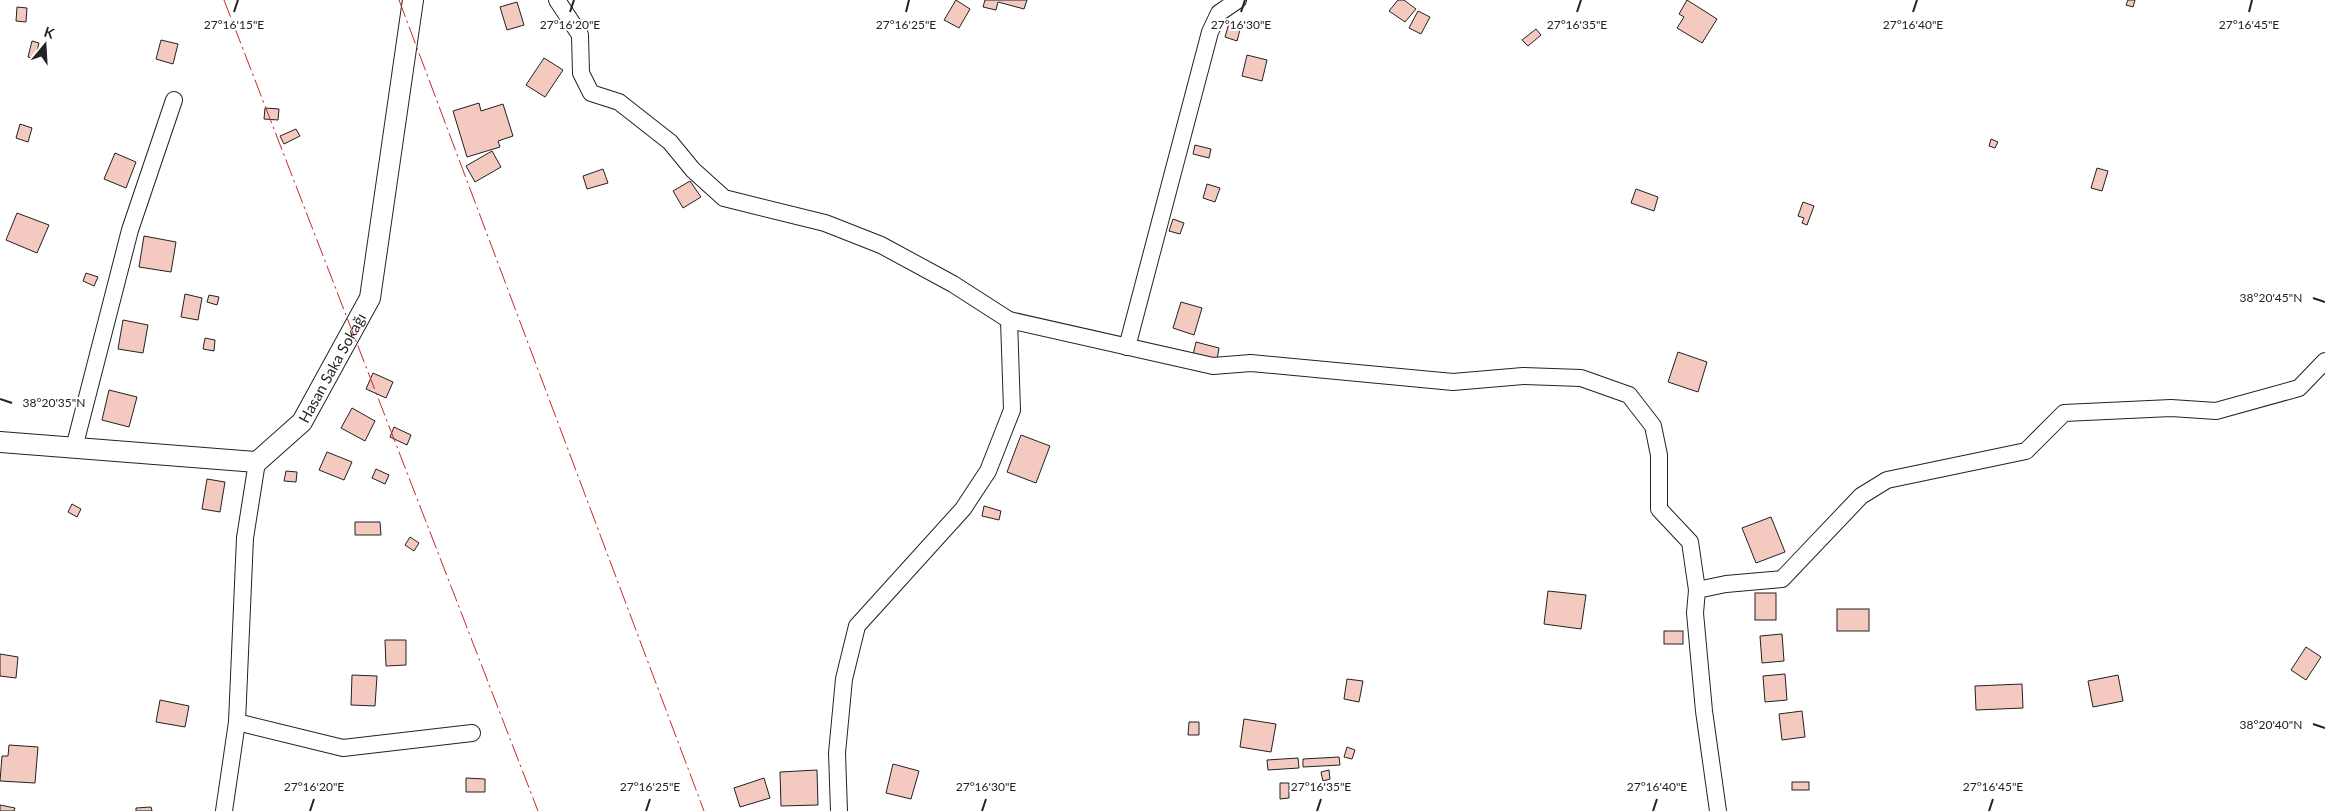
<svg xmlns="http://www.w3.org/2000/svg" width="2325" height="811" viewBox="0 0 2325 811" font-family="Lato,sans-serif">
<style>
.building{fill:#f3c9c0;stroke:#222}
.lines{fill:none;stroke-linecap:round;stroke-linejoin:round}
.minor-casing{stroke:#222;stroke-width:18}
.tertiary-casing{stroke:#222;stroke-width:22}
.minor{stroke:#fff;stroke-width:16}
.tertiary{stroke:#fff;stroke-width:20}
.power{stroke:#c62828;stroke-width:1;stroke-dasharray:18 4 2.5 4;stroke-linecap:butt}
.ticks{fill:none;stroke:#222;stroke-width:2}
.labels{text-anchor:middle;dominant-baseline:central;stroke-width:4;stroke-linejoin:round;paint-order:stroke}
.street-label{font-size:15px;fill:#222;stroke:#fff}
.ticks-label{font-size:12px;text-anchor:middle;fill:#222;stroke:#fff;stroke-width:4;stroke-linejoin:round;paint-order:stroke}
</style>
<rect width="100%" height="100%" fill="#fff"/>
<g class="building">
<polygon points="956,0 970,9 959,28 944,20"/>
<polygon points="985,0 1027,0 1024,9 998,2 996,10 983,7"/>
<polygon points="1398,0 1404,0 1416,9 1405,22 1389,11"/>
<polygon points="1687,0 1717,19 1702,43 1677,28 1684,17 1679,14"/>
<polygon points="2128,0 2135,0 2133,7 2126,5"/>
<polygon points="517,2 524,25 507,30 500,7"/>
<polygon points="17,7 27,8 26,22 16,21"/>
<polygon points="1418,11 1430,17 1421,34 1409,28"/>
<polygon points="1229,23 1241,26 1237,41 1225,37"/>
<polygon points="1536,29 1541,35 1528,46 1522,40"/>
<polygon points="161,40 178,44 173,64 156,59"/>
<polygon points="32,41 39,43 35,59 28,57"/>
<polygon points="1247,55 1267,60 1262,81 1242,76"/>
<polygon points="544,58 563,70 545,97 526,85"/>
<polygon points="479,103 481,111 503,104 513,136 498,141 500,147 467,157 453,111"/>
<polygon points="265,108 279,109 278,120 264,119"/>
<polygon points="20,124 32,128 28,142 16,138"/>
<polygon points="296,129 300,136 284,144 280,136"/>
<polygon points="1991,139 1998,142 1995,148 1989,146"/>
<polygon points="1195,145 1211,149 1209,158 1193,154"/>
<polygon points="492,151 501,167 475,182 466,166"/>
<polygon points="115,153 136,162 126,188 104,179"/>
<polygon points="2097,168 2108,171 2102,191 2091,188"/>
<polygon points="603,169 608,183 587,189 583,176"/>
<polygon points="690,181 701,197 683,208 673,191"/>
<polygon points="1207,184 1220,188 1215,202 1203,198"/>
<polygon points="1636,189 1658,197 1654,211 1631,203"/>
<polygon points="1803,202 1814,206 1807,225 1802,223 1804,218 1798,216"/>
<polygon points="17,213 49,225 37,253 6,240"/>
<polygon points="1173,219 1184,223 1180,234 1169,231"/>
<polygon points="144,236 176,242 171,272 139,267"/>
<polygon points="86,273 98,277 94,286 83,281"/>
<polygon points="185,294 202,298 198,320 181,317"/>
<polygon points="209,295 219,297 217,305 207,302"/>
<polygon points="1181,302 1202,308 1194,335 1173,328"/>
<polygon points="123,320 148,325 143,353 118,349"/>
<polygon points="205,338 215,340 214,351 203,349"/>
<polygon points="1196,342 1219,348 1217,360 1193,355"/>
<polygon points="1678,352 1707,362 1698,392 1668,382"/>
<polygon points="373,373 393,382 386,398 366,389"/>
<polygon points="109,390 137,397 129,427 102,420"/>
<polygon points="352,408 375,421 365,441 341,428"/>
<polygon points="394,427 411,435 407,445 390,437"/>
<polygon points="1021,435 1050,446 1036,483 1007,472"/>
<polygon points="327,452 352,462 344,480 319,470"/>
<polygon points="376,469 389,475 385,484 372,478"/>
<polygon points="286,471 297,472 296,482 284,481"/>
<polygon points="207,479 225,482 220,512 202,509"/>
<polygon points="72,504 81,509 77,517 68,512"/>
<polygon points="984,506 1001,511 999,520 982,516"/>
<polygon points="1771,517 1785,552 1756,563 1742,528"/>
<polygon points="355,522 380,522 381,535 355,535"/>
<polygon points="410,537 419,543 414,551 405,545"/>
<polygon points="1548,591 1586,595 1581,629 1544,624"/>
<rect x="1755" y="593" width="21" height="27"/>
<rect x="1837" y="609" width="32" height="22"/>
<rect x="1664" y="631" width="19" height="13"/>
<polygon points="1782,634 1784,661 1762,663 1760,636"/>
<polygon points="385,640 406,640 406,665 386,666"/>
<polygon points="2306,647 2321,657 2306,680 2291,670"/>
<polygon points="0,654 18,657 16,678 0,676"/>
<polygon points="1785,674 1787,700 1765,702 1763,676"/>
<polygon points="352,675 377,676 375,706 351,705"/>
<polygon points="2118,675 2123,701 2093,707 2088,681"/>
<polygon points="1347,679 1363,681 1359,702 1344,699"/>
<polygon points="2022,684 2023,708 1976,710 1975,686"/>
<polygon points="160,700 189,706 185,727 156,722"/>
<polygon points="1802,711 1805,737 1782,740 1779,714"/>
<polygon points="1244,719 1276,724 1271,752 1240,747"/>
<polygon points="1189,722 1199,722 1199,735 1188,735"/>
<polygon points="9,745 38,747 35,783 0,781 2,756 8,756"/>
<polygon points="1347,747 1355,750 1352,759 1344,757"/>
<polygon points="1339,757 1340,765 1303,767 1303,759"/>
<polygon points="1298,758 1299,768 1268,770 1267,760"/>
<polygon points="893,764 919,771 911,799 886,793"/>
<polygon points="817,770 818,805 781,806 780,772"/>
<polygon points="1329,770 1330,779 1323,781 1321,772"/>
<polygon points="466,778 485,779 485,792 466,792"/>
<polygon points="764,778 770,798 740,807 734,788"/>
<rect x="1792" y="782" width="17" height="8"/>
<polygon points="1280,783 1289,783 1289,798 1280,799"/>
<polygon points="0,805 15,808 14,811 0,811"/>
<polygon points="151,807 152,811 136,811 136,808"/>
</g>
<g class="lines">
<defs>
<g id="minor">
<polyline points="557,0 580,35 581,73 591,93 619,102 670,142 693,170 724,198 825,223 881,245 953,284 1009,320 1213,366 1251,363 1453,382 1523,376 1581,378 1629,395 1653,426 1659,455 1659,509 1690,542 1697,590"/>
<polyline points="1127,347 1210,32 1219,13 1238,0"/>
<polyline points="74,448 130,230 174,100"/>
<polyline points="237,722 343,748 472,733"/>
<polyline points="224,811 237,722 245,538 257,462"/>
<polyline points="839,811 837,753 844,679 857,626 963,509 988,471 1012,410 1009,320"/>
<polyline points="1718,811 1704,711 1695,613 1697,590 1726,584 1782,579 1861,496 1887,480 2026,451 2064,413 2171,408 2216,411 2299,388 2325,361"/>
</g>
<g id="tertiary">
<path id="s1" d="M0,442L257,462L302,422L370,298L413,0"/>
</g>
</defs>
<use href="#minor" class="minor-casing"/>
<use href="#tertiary" class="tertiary-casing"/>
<use href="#minor" class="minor"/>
<use href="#tertiary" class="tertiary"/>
<g class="power">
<polyline points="224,0 538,811"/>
<polyline points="399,0 704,811"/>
</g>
</g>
<path class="ticks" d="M234,12L238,0M570,12L574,0M906,12L909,0M1241,12L1245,0M1577,12L1581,0M1913,12L1917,0M2249,12L2252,0M2313,298L2325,302M0,399L12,403M2313,724L2325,728M310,811L314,799M646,811L650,799M982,811L986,799M1317,811L1321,799M1653,811L1657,799M1989,811L1993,799"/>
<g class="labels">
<g class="street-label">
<text stroke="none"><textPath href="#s1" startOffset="380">Hasan Saka Sokağı</textPath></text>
</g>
</g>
<g class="ticks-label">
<text x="234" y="29">27°16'15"E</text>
<text x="570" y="29">27°16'20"E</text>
<text x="906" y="29">27°16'25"E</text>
<text x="1241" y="29">27°16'30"E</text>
<text x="1577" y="29">27°16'35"E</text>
<text x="1913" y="29">27°16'40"E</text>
<text x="2249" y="29">27°16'45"E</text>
<text x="2271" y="302">38°20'45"N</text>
<text x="54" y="407">38°20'35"N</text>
<text x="2271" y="729">38°20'40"N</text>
<text x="314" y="791">27°16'20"E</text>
<text x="650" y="791">27°16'25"E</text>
<text x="986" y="791">27°16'30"E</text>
<text x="1321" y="791">27°16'35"E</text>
<text x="1657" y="791">27°16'40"E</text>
<text x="1993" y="791">27°16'45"E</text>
</g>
<g transform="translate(45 45) rotate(18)" stroke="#ffffff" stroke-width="4" paint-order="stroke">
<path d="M0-4L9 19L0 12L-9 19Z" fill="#222222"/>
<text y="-8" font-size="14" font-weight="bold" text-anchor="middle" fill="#222222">K</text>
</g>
</svg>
